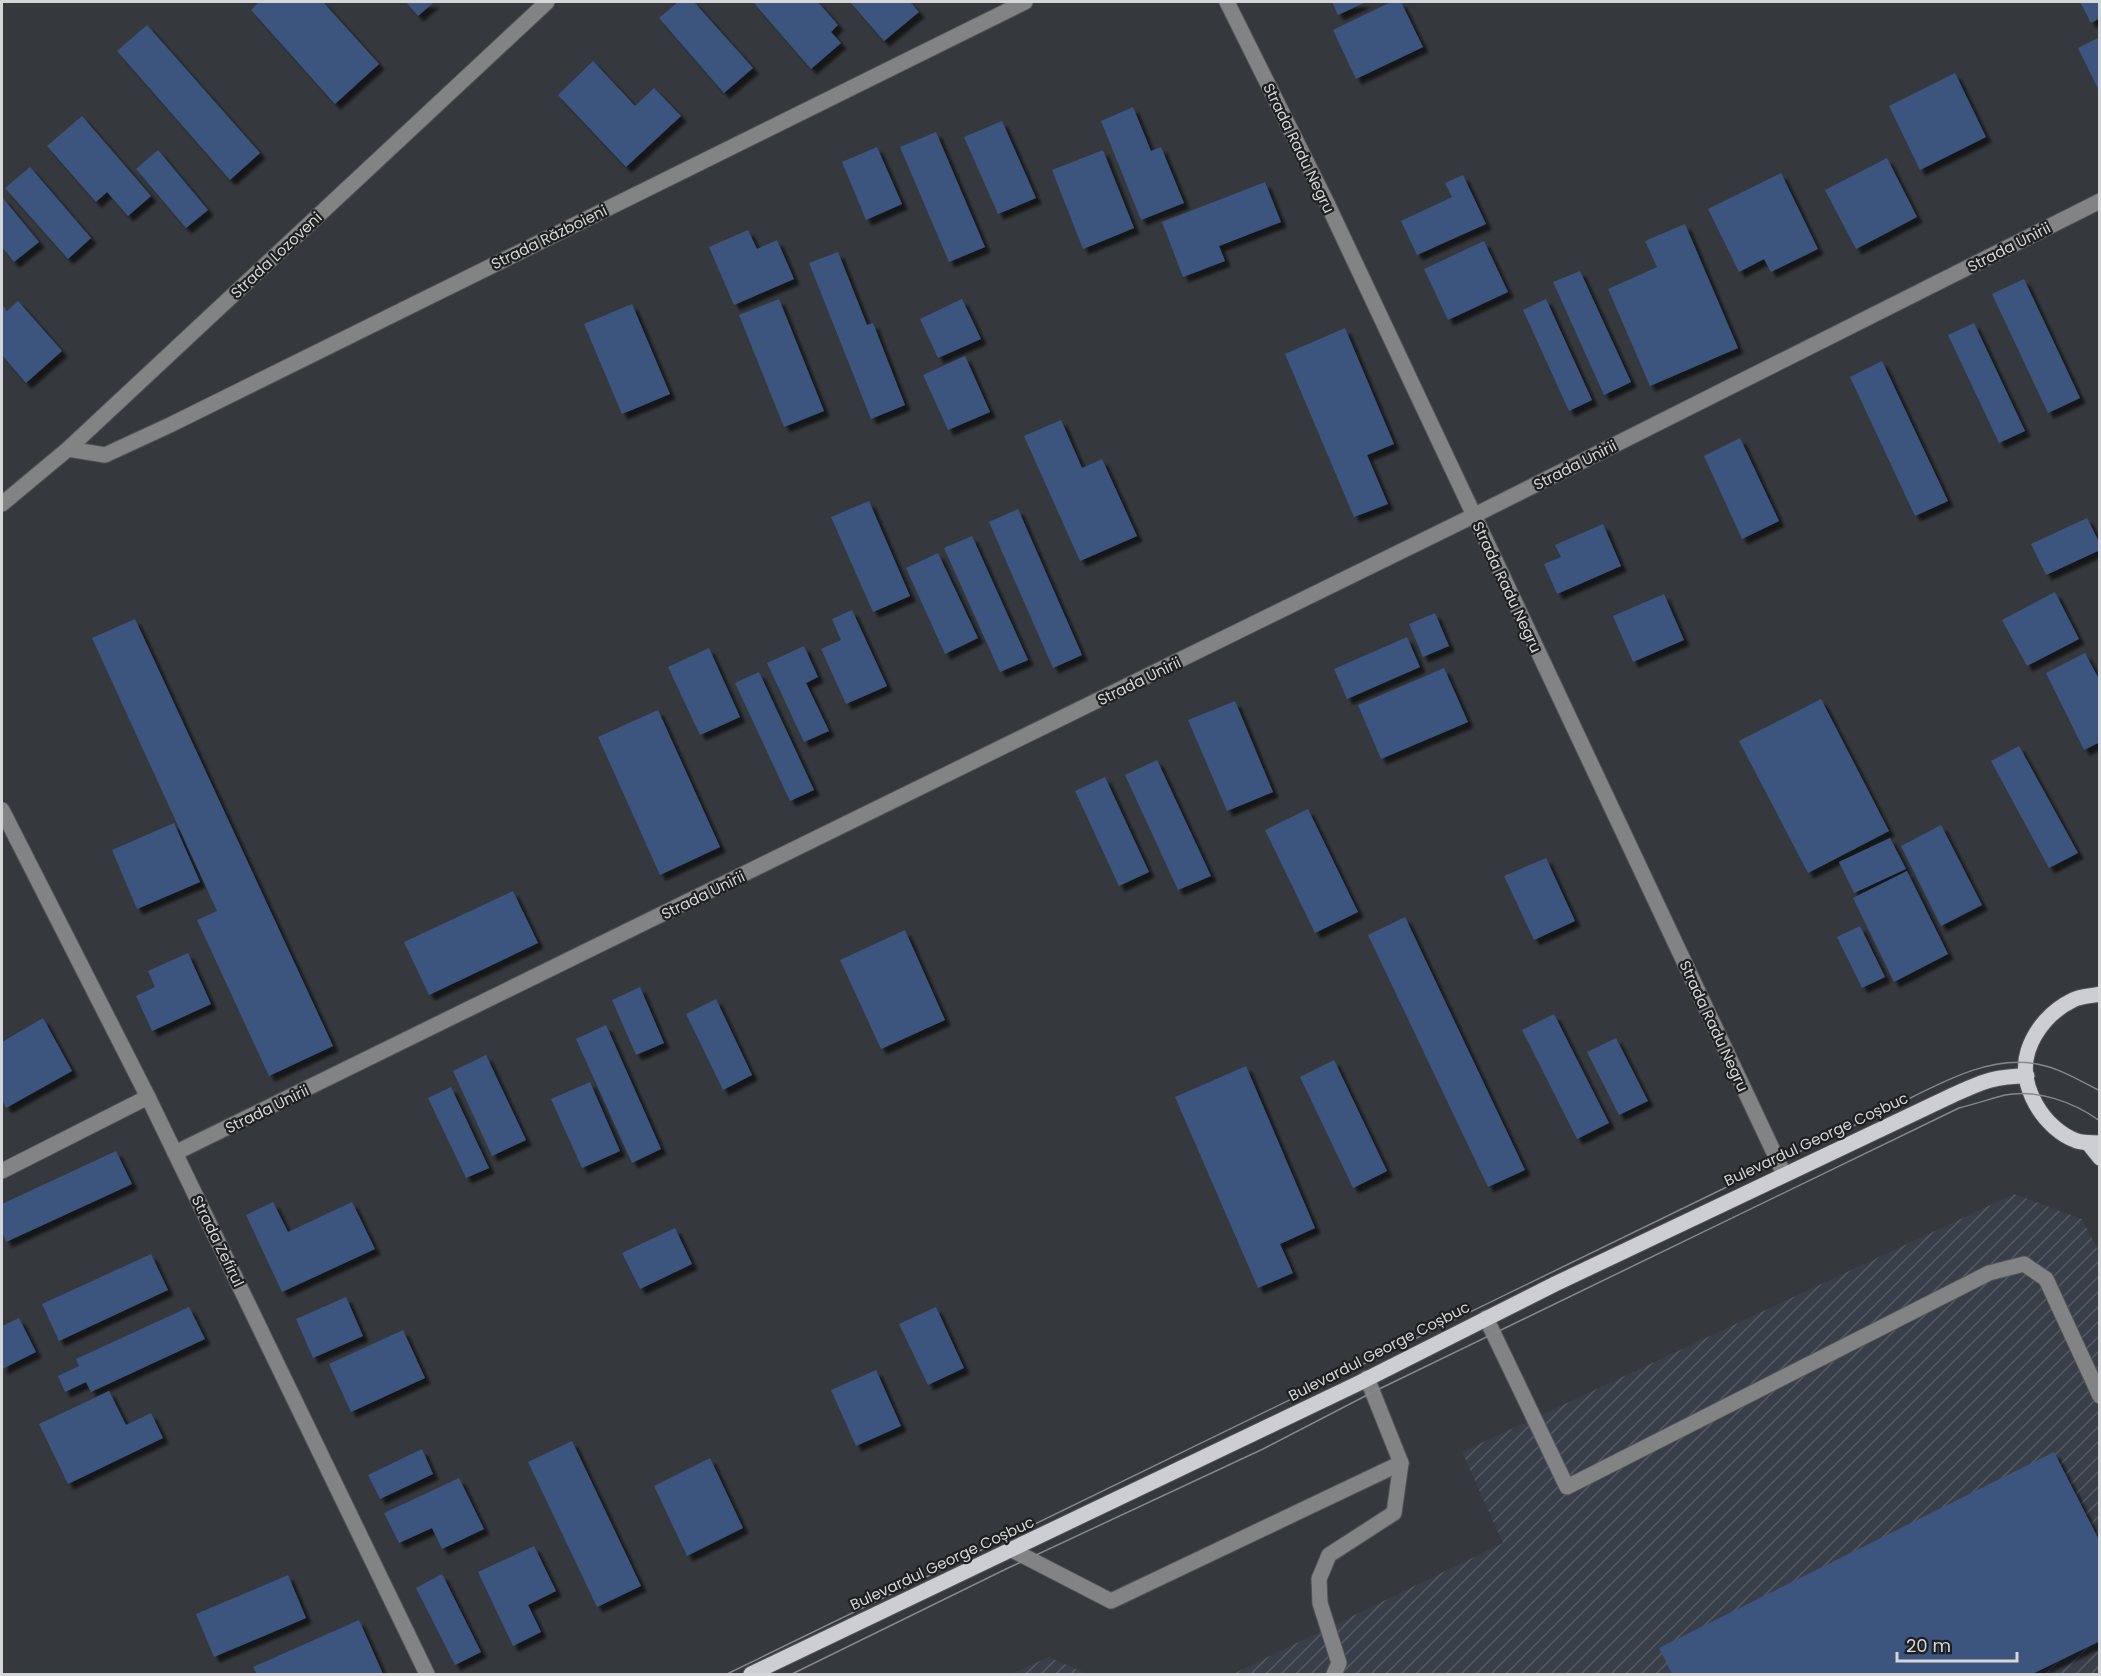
<svg xmlns="http://www.w3.org/2000/svg" width="2101" height="1676" viewBox="0 0 2101 1676" font-family="Poppins,sans-serif">
<style>
.industrial{fill:url(#industrial-furrows)}
.building{fill:#3a557e;filter:url(#shadow)}
.lines{fill:none;stroke-linecap:round;stroke-linejoin:round}
.minor-casing{stroke:#525458;stroke-width:17}
.major-casing{stroke:#525458;stroke-width:17}
.minor{stroke:#828385;stroke-width:15}
.major{stroke:#ccced3;stroke-width:15}
.tram{stroke:#85888b;stroke-width:1.5}
.labels{text-anchor:middle;dominant-baseline:central;stroke-width:4.5;stroke-linejoin:round;paint-order:stroke}
.street-label{font-size:15px;fill:#d4d6d8;stroke:#1e1f21}
</style>
<defs>
<pattern id="industrial-furrows" width="10" height="10" patternUnits="userSpaceOnUse" patternTransform="scale(1.5)"><rect width="10" height="10" fill="#393f49"/><path d="M-1 1l2-2M0 10L10 0M9 11l2-2" fill="none" stroke="#555a62"/></pattern>
<filter id="shadow"><feDropShadow dx="5.5" dy="5.5" stdDeviation="1.5" flood-color="#0009"/></filter>
</defs>
<rect width="100%" height="100%" fill="#35383c"/>
<g class="industrial">
<polygon points="2014,1194 2082,1219 2099,1252 2099,1674 1233,1674 1503,1543 1462,1452"/>
<polygon points="1049,1657 1087,1674 1011,1674"/>
</g>
<g class="building">
<polygon points="259,2 323,2 379,64 335,104 251,10"/>
<polygon points="406,2 434,2 418,16"/>
<polygon points="678,2 694,2 753,68 724,93 659,18"/>
<polygon points="753,2 818,2 838,25 831,32 841,43 811,69"/>
<polygon points="850,2 910,2 919,12 884,41"/>
<polygon points="1332,2 1366,2 1338,15"/>
<polygon points="1391,2 1401,2 1423,47 1356,79 1333,30"/>
<polygon points="2080,2 2100,2 2100,18 2091,23"/>
<polygon points="147,25 260,153 230,180 117,51"/>
<polygon points="2100,37 2100,93 2078,48"/>
<polygon points="593,61 635,106 654,88 681,116 626,167 558,95"/>
<polygon points="1955,73 1986,137 1920,170 1889,106"/>
<polygon points="1133,107 1151,151 1161,147 1184,203 1141,220 1101,121"/>
<polygon points="82,116 151,196 128,216 107,192 96,202 47,146"/>
<polygon points="1002,121 1036,198 998,214 964,137"/>
<polygon points="936,132 985,247 949,262 900,147"/>
<polygon points="877,147 902,204 866,220 842,162"/>
<polygon points="158,150 208,210 186,228 136,169"/>
<polygon points="1103,150 1134,228 1083,249 1052,170"/>
<polygon points="1887,158 1917,217 1856,249 1825,190"/>
<polygon points="30,167 91,238 68,259 5,188"/>
<polygon points="1781,173 1818,249 1771,272 1764,259 1739,272 1708,209"/>
<polygon points="1463,175 1486,224 1417,255 1401,221 1452,197 1445,183"/>
<polygon points="1265,182 1281,222 1219,246 1225,261 1183,277 1162,222"/>
<polygon points="2,197 39,242 14,262 2,247"/>
<polygon points="1685,224 1738,348 1650,386 1608,289 1657,267 1645,241"/>
<polygon points="748,230 757,249 777,240 794,279 734,305 709,247"/>
<polygon points="1484,241 1508,292 1448,320 1424,269"/>
<polygon points="838,252 867,325 873,323 905,405 871,419 809,263"/>
<polygon points="1580,271 1631,382 1604,395 1553,282"/>
<polygon points="2024,279 2080,398 2048,413 1992,294"/>
<polygon points="779,299 824,411 784,427 739,315"/>
<polygon points="962,299 981,339 938,358 920,319"/>
<polygon points="1546,299 1592,400 1569,411 1523,310"/>
<polygon points="18,301 62,351 26,383 2,355 2,304 7,311"/>
<polygon points="632,304 670,394 622,414 584,324"/>
<polygon points="1974,323 2025,431 1999,443 1948,335"/>
<polygon points="1345,328 1394,444 1367,455 1388,504 1354,517 1285,354"/>
<polygon points="965,356 990,412 948,430 923,375"/>
<polygon points="1882,361 1948,501 1915,516 1850,377"/>
<polygon points="1061,420 1082,468 1102,459 1137,536 1080,561 1024,436"/>
<polygon points="1740,438 1779,521 1742,539 1704,456"/>
<polygon points="869,501 910,596 873,612 831,517"/>
<polygon points="1018,509 1082,655 1053,668 989,522"/>
<polygon points="2087,518 2100,544 2100,550 2046,575 2031,544"/>
<polygon points="1603,524 1621,566 1557,594 1544,564 1561,557 1555,545"/>
<polygon points="972,536 1028,660 1000,672 944,548"/>
<polygon points="938,553 978,638 945,654 906,568"/>
<polygon points="2055,592 2079,639 2027,666 2002,620"/>
<polygon points="1664,594 1684,640 1633,662 1613,616"/>
<polygon points="852,610 887,686 846,704 821,649 841,640 832,619"/>
<polygon points="1435,613 1449,646 1423,657 1409,624"/>
<polygon points="135,619 333,1046 269,1076 197,920 217,911 92,638"/>
<polygon points="1407,637 1420,667 1347,699 1334,669"/>
<polygon points="804,646 818,677 806,683 829,731 804,742 767,663"/>
<polygon points="709,648 740,717 700,735 668,667"/>
<polygon points="2085,653 2100,681 2100,742 2084,750 2046,673"/>
<polygon points="1444,668 1468,722 1381,759 1358,705"/>
<polygon points="759,672 814,790 790,801 735,683"/>
<polygon points="1821,699 1889,831 1808,873 1739,741"/>
<polygon points="1235,701 1273,792 1227,811 1188,720"/>
<polygon points="658,710 720,847 660,875 598,737"/>
<polygon points="2019,746 2078,853 2049,868 1991,761"/>
<polygon points="1157,760 1211,876 1178,890 1125,775"/>
<polygon points="1105,777 1149,872 1119,886 1075,791"/>
<polygon points="1308,809 1358,912 1315,933 1265,830"/>
<polygon points="174,823 200,882 137,909 112,850"/>
<polygon points="1941,825 1982,905 1941,926 1901,846"/>
<polygon points="1890,838 1906,869 1854,893 1839,862"/>
<polygon points="1546,858 1575,921 1534,940 1504,876"/>
<polygon points="1907,871 1948,954 1894,982 1853,898"/>
<polygon points="513,891 538,943 429,995 404,942"/>
<polygon points="1405,917 1525,1170 1488,1187 1368,935"/>
<polygon points="1860,926 1885,977 1862,988 1837,937"/>
<polygon points="905,930 945,1020 881,1049 840,960"/>
<polygon points="188,953 211,1004 152,1031 136,996 155,987 148,971"/>
<polygon points="640,987 664,1043 636,1055 612,1000"/>
<polygon points="716,999 752,1075 723,1090 686,1014"/>
<polygon points="1554,1014 1609,1123 1577,1139 1522,1030"/>
<polygon points="43,1018 72,1071 6,1108 2,1100 2,1042"/>
<polygon points="606,1025 661,1149 632,1163 576,1039"/>
<polygon points="1616,1038 1648,1101 1619,1115 1587,1052"/>
<polygon points="486,1055 526,1140 492,1156 453,1071"/>
<polygon points="1334,1060 1387,1171 1353,1188 1300,1077"/>
<polygon points="1246,1066 1315,1228 1280,1244 1293,1273 1258,1288 1175,1097"/>
<polygon points="590,1082 620,1151 582,1168 551,1099"/>
<polygon points="451,1087 489,1168 466,1178 428,1098"/>
<polygon points="116,1151 132,1184 6,1242 2,1232 2,1204"/>
<polygon points="273,1202 288,1232 352,1202 375,1249 282,1292 246,1215"/>
<polygon points="675,1228 692,1264 640,1289 622,1253"/>
<polygon points="151,1254 168,1290 59,1341 42,1304"/>
<polygon points="346,1297 363,1336 313,1358 296,1319"/>
<polygon points="189,1307 205,1339 91,1392 86,1382 65,1392 58,1376 79,1366 76,1359"/>
<polygon points="936,1307 964,1368 928,1385 899,1324"/>
<polygon points="19,1318 36,1352 2,1369 2,1326"/>
<polygon points="403,1330 425,1378 351,1412 329,1364"/>
<polygon points="876,1370 901,1426 856,1446 831,1390"/>
<polygon points="109,1391 126,1425 151,1413 163,1438 68,1484 39,1424"/>
<polygon points="572,1441 641,1586 597,1607 528,1462"/>
<polygon points="422,1449 433,1474 380,1499 368,1475"/>
<polygon points="2054,1452 2100,1542 2100,1641 2032,1674 1672,1674 1659,1648"/>
<polygon points="710,1458 743,1528 687,1556 654,1486"/>
<polygon points="459,1478 484,1529 442,1549 432,1528 399,1543 384,1513"/>
<polygon points="534,1546 556,1591 528,1605 541,1632 513,1646 478,1572"/>
<polygon points="442,1574 481,1652 455,1665 416,1588"/>
<polygon points="288,1575 306,1618 214,1657 196,1614"/>
<polygon points="359,1620 383,1674 257,1674 253,1667"/>
</g>
<g class="lines">
<defs>
<g id="minor">
<polyline points="1227,2 1327,203 1784,1174"/>
<polyline points="68,449 105,455 170,425 1025,2"/>
<polyline points="2,504 68,449 547,2"/>
<polyline points="2,810 148,1097 427,1674"/>
<polyline points="175,1153 1473,516 2100,201"/>
<polyline points="2,1171 148,1097"/>
<polyline points="1486,1318 1567,1487 1989,1273 2024,1264 2046,1279 2100,1396"/>
<polyline points="1012,1550 1111,1601 1401,1463 1367,1378"/>
<polyline points="1334,1674 1339,1663 1320,1603 1319,1579 1329,1555 1394,1513 1401,1463"/>
</g>
<g id="major">
<path d="M2100,994C2091,996 2080,996 2073,1000C2052,1010 2035,1029 2028,1051C2017,1086 2044,1129 2077,1141C2084,1143 2092,1143 2100,1143"/>
<polyline points="2088,1143 2100,1158"/>
<path d="M751,1674L1357,1384L1555,1284L1953,1095C1982,1082 1994,1076 2027,1076"/>
</g>
</defs>
<use href="#minor" class="minor-casing"/>
<use href="#major" class="major-casing"/>
<use href="#minor" class="minor"/>
<use href="#major" class="major"/>
<g class="tram">
<path d="M727,1674L1778,1162C1814,1145 1850,1127 1886,1110C1931,1089 1985,1054 2037,1064C2059,1068 2079,1080 2100,1091"/>
<path d="M792,1674L1006,1569L1263,1449L1373,1392L1959,1108C1975,1104 1990,1099 2005,1095C2037,1089 2074,1102 2100,1121"/>
</g>
</g>
<g class="labels">
<g class="street-label">
<text transform="translate(1299 148) rotate(64)">Strada Radu Negru</text>
<text transform="translate(549 237) rotate(-26)">Strada Războieni</text>
<text transform="translate(2009 247) rotate(-27)">Strada Unirii</text>
<text transform="translate(276 255) rotate(-43)">Strada Lozoveni</text>
<text transform="translate(1575 465) rotate(-27)">Strada Unirii</text>
<text transform="translate(1507 587) rotate(65)">Strada Radu Negru</text>
<text transform="translate(1139 681) rotate(-26)">Strada Unirii</text>
<text transform="translate(703 895) rotate(-26)">Strada Unirii</text>
<text transform="translate(1714 1026) rotate(65)">Strada Radu Negru</text>
<text transform="translate(267 1109) rotate(-26)">Strada Unirii</text>
<text transform="translate(1816 1139) rotate(-25)">Bulevardul George Coșbuc</text>
<text transform="translate(218 1241) rotate(64)">Strada Zefirul</text>
<text transform="translate(1379 1351) rotate(-27)">Bulevardul George Coșbuc</text>
<text transform="translate(942 1563) rotate(-25)">Bulevardul George Coșbuc</text>
</g>
</g>
<rect width="2101" height="1676" fill="none" stroke="#d4d6d8" stroke-width="6"/>
<path d="M1897 1652v9h120v-9" fill="none" stroke="#d4d6d8" stroke-width="3"/>
<text x="1906" y="1652" font-size="18" fill="#d4d6d8" stroke="#1e1f21" stroke-width="4.5" paint-order="stroke">20 m</text>
</svg>
